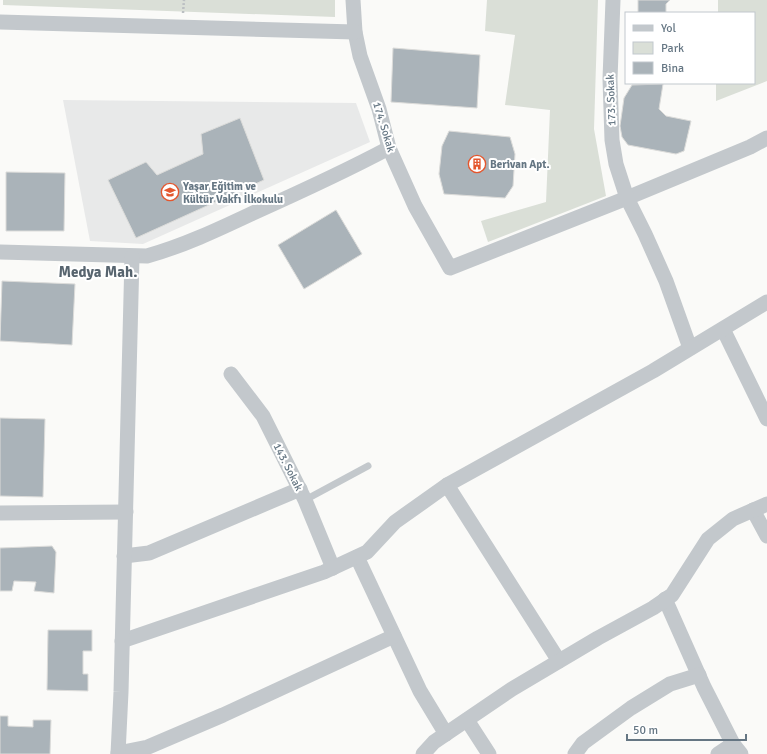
<svg xmlns="http://www.w3.org/2000/svg" width="767" height="754" viewBox="0 0 767 754" font-family="Signika,sans-serif">
<style>
.built{fill:#e8e9e9}
.green{fill:#dadfd7}
.building{fill:#aab3b9;stroke:#dcdcda}
.lines{fill:none;stroke-linecap:round;stroke-linejoin:round}
.path{stroke:#bbbfc2;stroke-width:2.5;stroke-dasharray:2 2;stroke-linecap:butt}
.lane{stroke:#c3c8cc;stroke-width:7}
.street{stroke:#c3c8cc;stroke-width:15}
.labels{text-anchor:middle;dominant-baseline:central;stroke-width:4;stroke-linejoin:round;paint-order:stroke}
.street-label{font-size:11px;fill:#657683;stroke:#fff}
.poi-label{font-size:11px;font-weight:bold;fill:#657683;stroke:#fff;text-anchor:start}
.district-label{font-size:15px;font-weight:bold;fill:#57646e;stroke:#fff}
</style>
<rect width="100%" height="100%" fill="#fafaf8"/>
<polygon class="built" points="63,100 356,103 370,142 143,244 90,241"/>
<g class="green">
<polygon points="3,0 335,0 335,17 3,5"/>
<polygon points="487,0 598,0 594,129 606,196 488,242 481,221 546,202 550,110 505,105 515,35 485,31"/>
<polygon points="718,0 767,0 767,81 716,101 716,83 754,83 754,13 718,13"/>
</g>
<g class="building">
<polygon points="638,0 670,0 666,4 666,13 638,13"/>
<polygon points="393,48 480,55 477,108 391,102"/>
<polygon points="663,84 659,109 666,116 691,121 684,151 676,154 628,145 622,137 620,126 624,98 632,85"/>
<polygon points="240,118 264,180 136,238 108,180 146,162 157,175 203,154 201,134"/>
<polygon points="449,131 510,137 515,154 513,186 505,198 444,194 439,174 442,146"/>
<polygon points="6,172 65,173 64,231 6,231"/>
<polygon points="336,210 362,254 304,289 278,245"/>
<polygon points="2,281 75,284 72,345 0,341"/>
<polygon points="0,418 45,419 43,497 0,496"/>
<polygon points="52,546 56,552 54,593 34,591 36,582 14,581 12,591 0,591 0,548"/>
<polygon points="48,630 92,630 92,651 83,651 83,674 88,674 88,691 47,690"/>
<polygon points="0,716 8,716 8,726 33,727 33,720 51,720 50,754 0,754"/>
</g>
<g class="lines">
<polyline class="path" points="183,13 184,0"/>
<polyline class="lane" points="305,500 368,466"/>
<g class="street">
<polyline points="353,0 355,32 360,56 379,109 389,148 415,206 450,268 627,198 750,147 767,138"/>
<polyline points="613,0 610,79 612,140 616,164 627,198 645,234 666,281 690,348"/>
<polyline points="0,22 355,32"/>
<path d="M0,252L147,256C183,246 217,230 251,214C298,193 344,172 389,148"/>
<polyline points="723,329 767,419"/>
<polyline points="231,374 263,416 305,500 333,568"/>
<polyline points="447,485 559,661"/>
<polyline points="753,510 767,536"/>
<polyline points="0,513 126,512"/>
<polyline points="124,556 149,553 300,489"/>
<polyline points="357,557 420,691 446,734"/>
<polyline points="665,599 704,687 733,744 741,754"/>
<polyline points="122,641 324,572 367,552 395,522 447,485 653,371 767,302"/>
<polyline points="467,720 489,754"/>
<polyline points="118,753 148,747 223,715 394,636"/>
<polyline points="118,754 121,692 132,257"/>
<polyline points="423,754 434,742 512,689 598,638 653,608 672,595 708,539 733,519 767,504"/>
<polyline points="575,754 583,743 631,708 670,684 699,675"/>
<polyline points="718,754 733,744"/>
</g>
</g>
<defs>
<symbol id="building-ring" viewBox="-11 -11 22 22"><circle r="9.5" fill="#fff" stroke="#e4572e" stroke-width="1.5"/><path d="M-4-6H4V6H1V3H-1V6H-4ZM-2.5-4.3h1.7v1.8h-1.7ZM.8-4.3h1.7v1.8H.8ZM-2.5-1h1.7V.8h-1.7ZM.8-1h1.7V.8H.8Z" fill="#e4572e"/></symbol>
<symbol id="school-ring" viewBox="-11 -11 22 22"><circle r="9.5" fill="#fff" stroke="#e4572e" stroke-width="1.5"/><path d="M0-5L7-2L0 1L-7-2ZM-4 1L0 2.5L4 1V4Q0 6-4 4Z" fill="#e4572e"/></symbol>
</defs>
<g fill-rule="evenodd">
<use href="#building-ring" x="467" y="154" width="20" height="20"/>
<use href="#school-ring" x="160" y="182" width="20" height="20"/>
</g>
<g class="labels">
<g class="street-label">
<text transform="translate(611 100) rotate(-92)">173. Sokak</text>
<text transform="translate(384 127) rotate(73)">174. Sokak</text>
<text transform="translate(288 467) rotate(63)">143. Sokak</text>
</g>
<g class="poi-label">
<text x="490" y="164">Berivan Apt.</text>
<text x="183" y="186">Yaşar Eğitim ve<tspan x="183" dy="13">Kültür Vakfı İlkokulu</tspan></text>
</g>
<g class="district-label">
<text x="98" y="272">Medya Mah.</text>
</g>
</g>
<rect x="625" y="12" width="130" height="72" fill="#ffffff" stroke="#c1c8cd"/>
<rect x="633" y="25" width="20" height="6" fill="#c3c8cc" stroke="#c1c8cd"/>
<text x="661" y="32" font-size="12" fill="#657683">Yol</text>
<rect x="633" y="42" width="20" height="12" fill="#dadfd7" stroke="#c1c8cd"/>
<text x="661" y="52" font-size="12" fill="#657683">Park</text>
<rect x="633" y="62" width="20" height="12" fill="#aab3b9" stroke="#c1c8cd"/>
<text x="661" y="72" font-size="12" fill="#657683">Bina</text>
<path d="M627 734v6h119v-6" fill="none" stroke="#657683" stroke-width="2"/>
<text x="633" y="734" font-size="12" fill="#657683" stroke="#ffffff" stroke-width="3" paint-order="stroke">50 m</text>
</svg>
